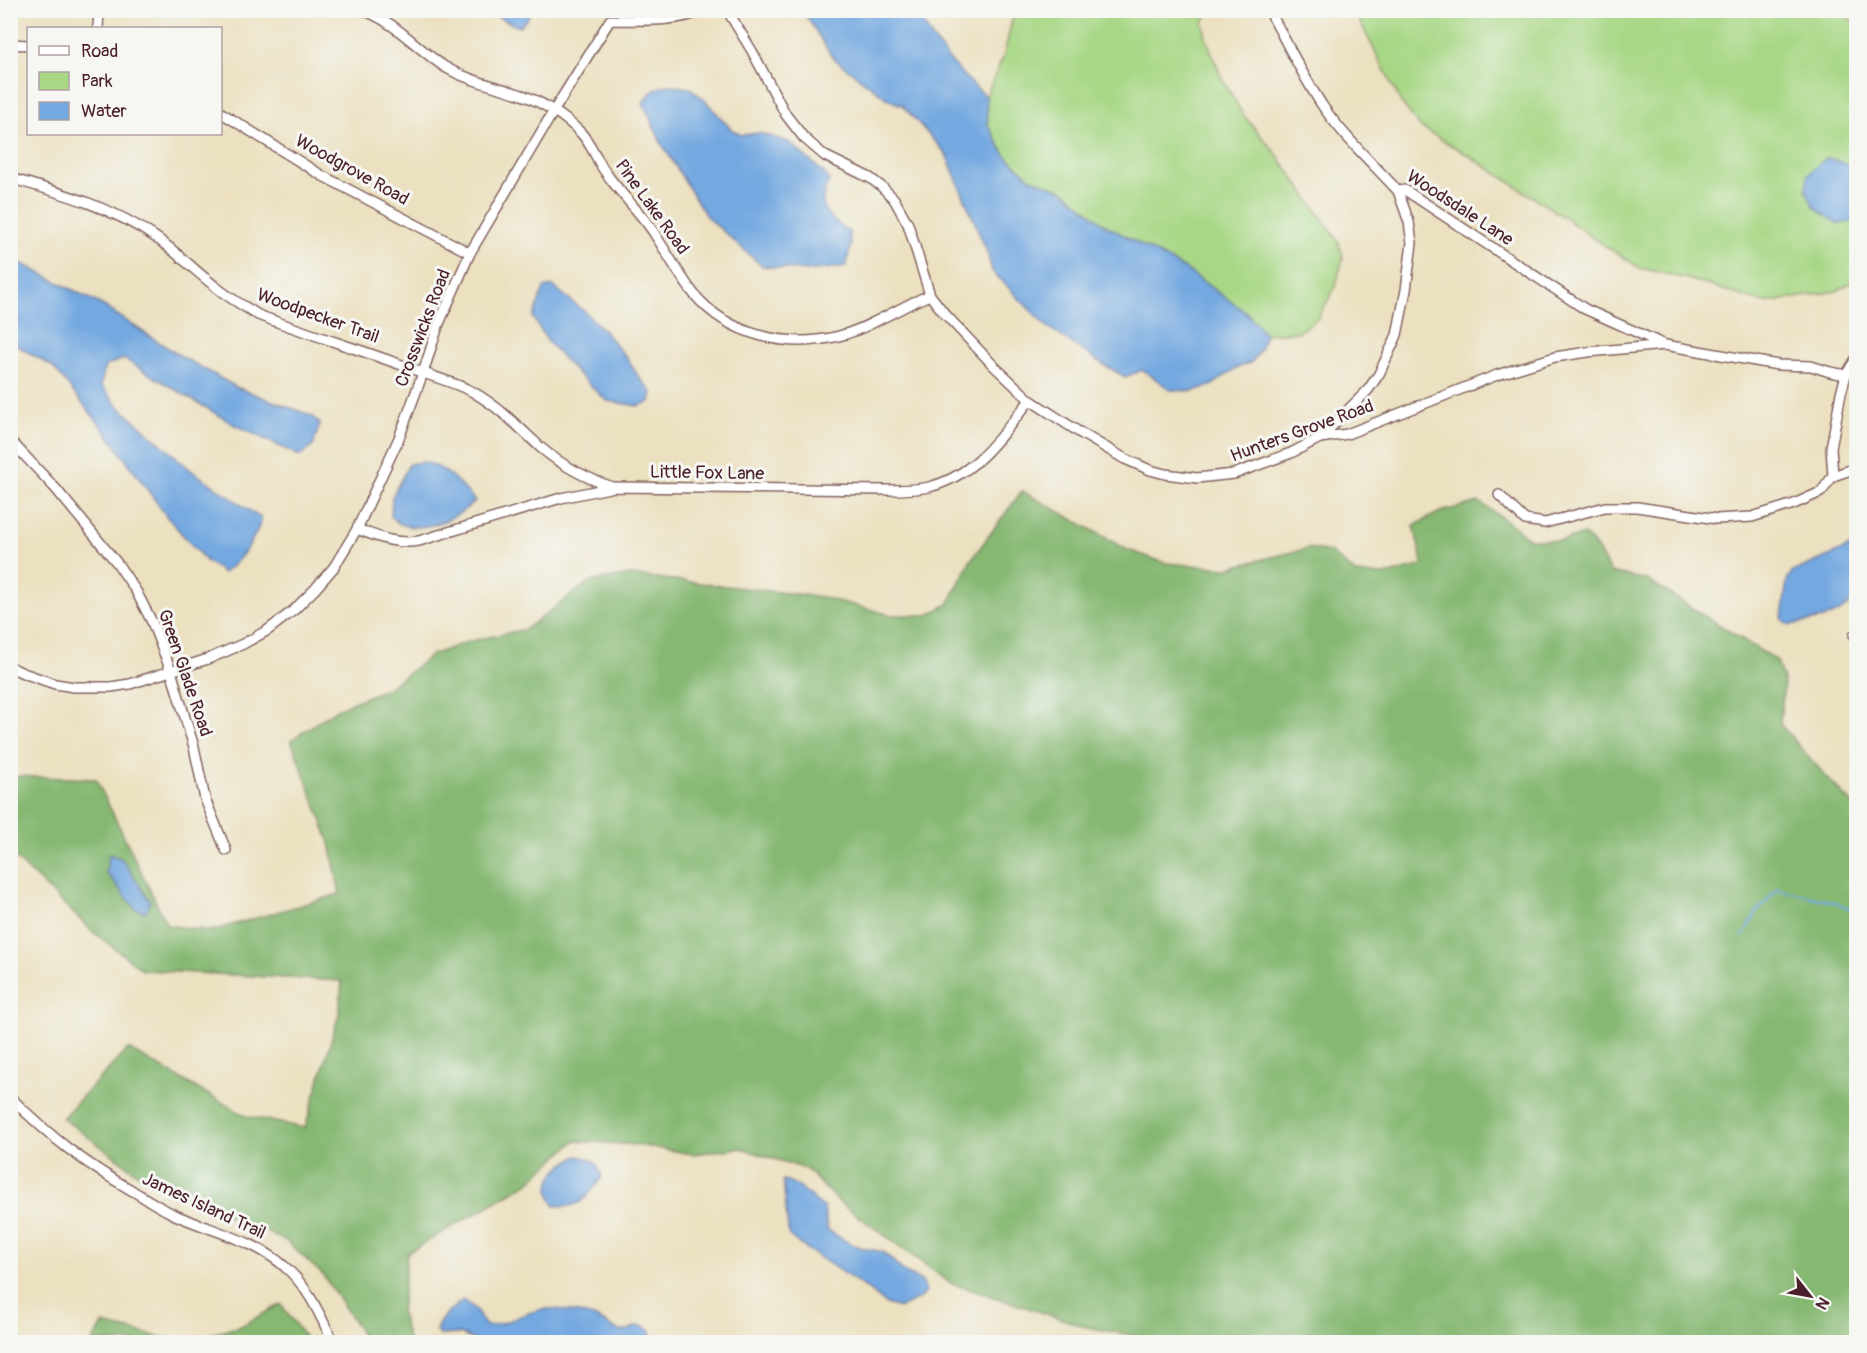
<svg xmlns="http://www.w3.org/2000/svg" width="1867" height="1353" viewBox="0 0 1867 1353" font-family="Pangolin,sans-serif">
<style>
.green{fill:#a8d785;stroke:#797b58;stroke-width:1.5}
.forest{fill:#86b872;stroke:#686c4e;stroke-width:1.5}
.water{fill:#73a8e0;stroke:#5e6486;stroke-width:1.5}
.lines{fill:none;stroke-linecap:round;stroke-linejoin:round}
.stream{stroke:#73a8e0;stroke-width:2}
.minor-casing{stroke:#82635f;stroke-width:12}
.minor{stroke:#fff;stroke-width:9}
.labels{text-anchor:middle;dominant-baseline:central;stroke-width:6;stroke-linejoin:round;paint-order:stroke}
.street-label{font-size:18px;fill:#4a1f2b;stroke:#f6f6f2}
</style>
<rect width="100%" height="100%" fill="#f6f6f2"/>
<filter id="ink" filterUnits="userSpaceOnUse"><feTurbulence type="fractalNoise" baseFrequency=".0167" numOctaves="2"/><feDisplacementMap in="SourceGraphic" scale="12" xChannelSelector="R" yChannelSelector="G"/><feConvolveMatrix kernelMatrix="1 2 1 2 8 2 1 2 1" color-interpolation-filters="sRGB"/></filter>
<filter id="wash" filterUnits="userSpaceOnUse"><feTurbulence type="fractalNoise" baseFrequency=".008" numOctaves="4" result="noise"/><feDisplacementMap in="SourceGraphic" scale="24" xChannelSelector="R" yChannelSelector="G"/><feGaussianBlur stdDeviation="1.35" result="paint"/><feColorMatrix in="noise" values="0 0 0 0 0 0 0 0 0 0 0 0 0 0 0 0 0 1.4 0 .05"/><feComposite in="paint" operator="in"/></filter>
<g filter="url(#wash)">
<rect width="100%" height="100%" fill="#ebe0c0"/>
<g class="green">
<polygon points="1012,11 1209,11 1203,23 1206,38 1222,79 1244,116 1275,152 1338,240 1343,258 1335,288 1318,318 1298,332 1265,334 1247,313 1185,269 1105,225 1064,191 1030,178 1005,155 988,125 986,96 1004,55 1013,16"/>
<polygon points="1352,11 1841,11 1856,25 1856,280 1837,291 1765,303 1688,279 1640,268 1591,237 1567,219 1468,155 1420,127 1401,102 1358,18"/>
</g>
<g class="forest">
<polygon points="1022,491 1126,549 1165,563 1227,568 1309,548 1330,552 1357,574 1386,575 1423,565 1414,526 1440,512 1479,502 1514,526 1529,539 1562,541 1584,534 1597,548 1610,572 1647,580 1777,661 1784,683 1780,724 1830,781 1856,807 1856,1342 1167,1342 1087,1327 950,1283 840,1203 806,1169 740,1148 693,1154 638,1145 575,1141 528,1183 407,1253 401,1314 409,1342 365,1342 357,1326 323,1275 285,1240 231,1217 140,1175 62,1118 128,1049 246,1116 305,1128 339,1014 342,981 143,970 93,932 11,854 10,776 96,779 167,925 211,931 340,894 330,843 291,740 337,709 388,688 432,655 467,642 526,629 589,582 630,575 822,597 891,615 928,615 948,604 971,560"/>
<polygon points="281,1304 308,1342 92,1342 103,1324 182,1342 241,1326"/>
</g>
<g class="water">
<polygon points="486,11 531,11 528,18 519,27"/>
<path d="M803,11H919C926,38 964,78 986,96L988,125L1005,155L1030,178L1064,191L1105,225L1185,269L1247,313L1265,334L1261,348L1252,362L1235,369L1211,386L1192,391L1171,390L1143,370L1125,377L1104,365L1046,326L992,271L987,252L946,154L902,105L889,100L833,58Z"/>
<path d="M669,85L690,88L705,100L731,129L741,135L760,133L789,142L824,173L829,180C827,186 823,193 823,199C822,215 838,224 849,232L851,246L846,266L808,271L762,266L706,216L660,141L643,102C650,92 657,87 669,85Z"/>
<polygon points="1826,158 1839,161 1856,170 1856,219 1854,221 1838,224 1814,207 1806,190 1808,174"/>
<path d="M11,258L102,305L174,352L236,387L312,416L320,424L313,446L300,456L235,425L124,359L105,366L101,385L118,406L191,470L262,519C254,541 243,558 224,573L206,561L167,517L106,432L53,367L11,342Z"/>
<polygon points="553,286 585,312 604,331 629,361 638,376 652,392 650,402 638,406 607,401 575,371 548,342 533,318 544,288"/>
<path d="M423,462C446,466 461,485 475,501C457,518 429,532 403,525C399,524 395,520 391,517L392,497L409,464Z"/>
<path d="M1856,544C1857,558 1858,573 1856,587C1853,618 1815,620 1791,625L1785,623L1782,618L1787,580L1792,572Z"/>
<polygon points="109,854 122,859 150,901 146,912 136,909 106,872"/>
<path d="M578,1156C595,1159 597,1162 602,1177C588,1196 580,1211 554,1205C541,1181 556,1166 578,1156Z"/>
<path d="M783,1180C799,1183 811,1198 824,1208L827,1229C837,1236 848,1244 860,1247C867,1250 875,1249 882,1252C892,1258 898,1268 907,1274C918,1279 923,1278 926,1292L921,1298L900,1308L886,1304L868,1289L799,1244L790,1236L788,1229Z"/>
<path d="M463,1300L474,1308L486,1326C509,1325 527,1309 549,1309C565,1309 581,1313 596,1318C604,1322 613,1329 621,1331C634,1333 632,1319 651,1331L650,1337L645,1342H479L460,1334L439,1335L436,1331C440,1316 452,1309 463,1300Z"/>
</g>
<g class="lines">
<polyline class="stream" points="1743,936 1757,912 1777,889 1825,900 1856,910"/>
</g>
</g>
<g filter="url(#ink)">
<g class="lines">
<defs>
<g id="minor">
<path d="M363,10C396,22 417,49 445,67C469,81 496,86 522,95C542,102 564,116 579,131C592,143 596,160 606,173C620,193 638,210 652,230C666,251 678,274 694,294C729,336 788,349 839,336C872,327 899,307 930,295"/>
<polyline points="727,10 752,51 786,115 804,138 825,156 870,178 882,187 894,199 908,224 930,295 944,313 994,366 1030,400 1079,432 1125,459 1150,470 1165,474 1197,478 1234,474 1291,453 1320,438 1347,434 1497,375 1555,357 1588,352 1665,345 1778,365 1811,366 1830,372 1846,375"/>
<path d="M1269,10C1287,43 1303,77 1324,108C1345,138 1373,164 1398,191L1405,190L1585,309L1665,345"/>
<polyline points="98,28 99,10"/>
<polyline points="10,44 28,45"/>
<polyline points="220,112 321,175 470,253"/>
<path d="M10,178C61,193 112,207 155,237C177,252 195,271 216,287C229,298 244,306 258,315C311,335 365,351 418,371C437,378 456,383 473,392C499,407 519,427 540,447C561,465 586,478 612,487"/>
<polyline points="1856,359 1846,375 1841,393 1831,448 1833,476 1856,468"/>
<polyline points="1320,438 1368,390 1379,374 1397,335 1406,290 1412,243 1409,222 1398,191"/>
<polyline points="10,440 56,489 117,563 136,591 152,622 171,671 194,747 205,799 226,850"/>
<polyline points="1499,495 1525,520 1545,523 1605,507 1637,507 1717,519 1752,517 1794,504 1821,492 1833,476"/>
<path d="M357,529C378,537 397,545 419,541L561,498L614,487L886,490C901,490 915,490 929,487C975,476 1002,435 1030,400"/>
<polyline points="1854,635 1856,637"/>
<path d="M10,667L23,673L55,684L74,687H111L130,684L208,659L243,644L268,630L294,610L315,589L334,567L357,529L399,438L423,373L438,326L470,253L553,112L610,20C641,20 676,23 704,10"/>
<path d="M10,1097C50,1137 84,1163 133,1191C146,1199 159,1207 173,1214C208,1230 255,1240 284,1266C308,1286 320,1315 333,1342"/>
</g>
</defs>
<use href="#minor" class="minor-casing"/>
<use href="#minor" class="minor"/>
</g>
</g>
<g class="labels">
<g class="street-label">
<text transform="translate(352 170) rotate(29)">Woodgrove Road</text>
<text transform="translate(652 207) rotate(54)">Pine Lake Road</text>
<text transform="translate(1460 208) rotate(33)">Woodsdale Lane</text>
<text transform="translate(318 316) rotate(20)">Woodpecker Trail</text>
<text transform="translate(423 328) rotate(-69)">Crosswicks Road</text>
<text transform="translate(1302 431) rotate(-20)">Hunters Grove Road</text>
<text transform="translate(707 473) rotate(1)">Little Fox Lane</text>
<text transform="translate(185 673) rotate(71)">Green Glade Road</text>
<text transform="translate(204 1206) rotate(25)">James Island Trail</text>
</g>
</g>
<rect width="1867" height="1353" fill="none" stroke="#f6f6f2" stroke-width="36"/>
<rect x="27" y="27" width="195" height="108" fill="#f6f6f2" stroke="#b1a0a2" stroke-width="1.5"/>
<rect x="39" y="46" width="30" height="9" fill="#ffffff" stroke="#b1a0a2" stroke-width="1.5"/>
<text x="81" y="57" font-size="18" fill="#4a1f2b">Road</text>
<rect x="39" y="72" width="30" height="18" fill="#a8d785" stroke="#b1a0a2" stroke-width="1.5"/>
<text x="81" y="87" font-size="18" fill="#4a1f2b">Park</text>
<rect x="39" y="102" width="30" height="18" fill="#73a8e0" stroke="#b1a0a2" stroke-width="1.5"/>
<text x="81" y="117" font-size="18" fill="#4a1f2b">Water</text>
<g transform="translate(1810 1296) rotate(121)" stroke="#f6f6f2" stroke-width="4.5" paint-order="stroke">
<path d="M0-4.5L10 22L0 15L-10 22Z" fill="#4a1f2b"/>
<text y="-9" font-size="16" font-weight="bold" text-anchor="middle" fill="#4a1f2b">N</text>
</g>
</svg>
